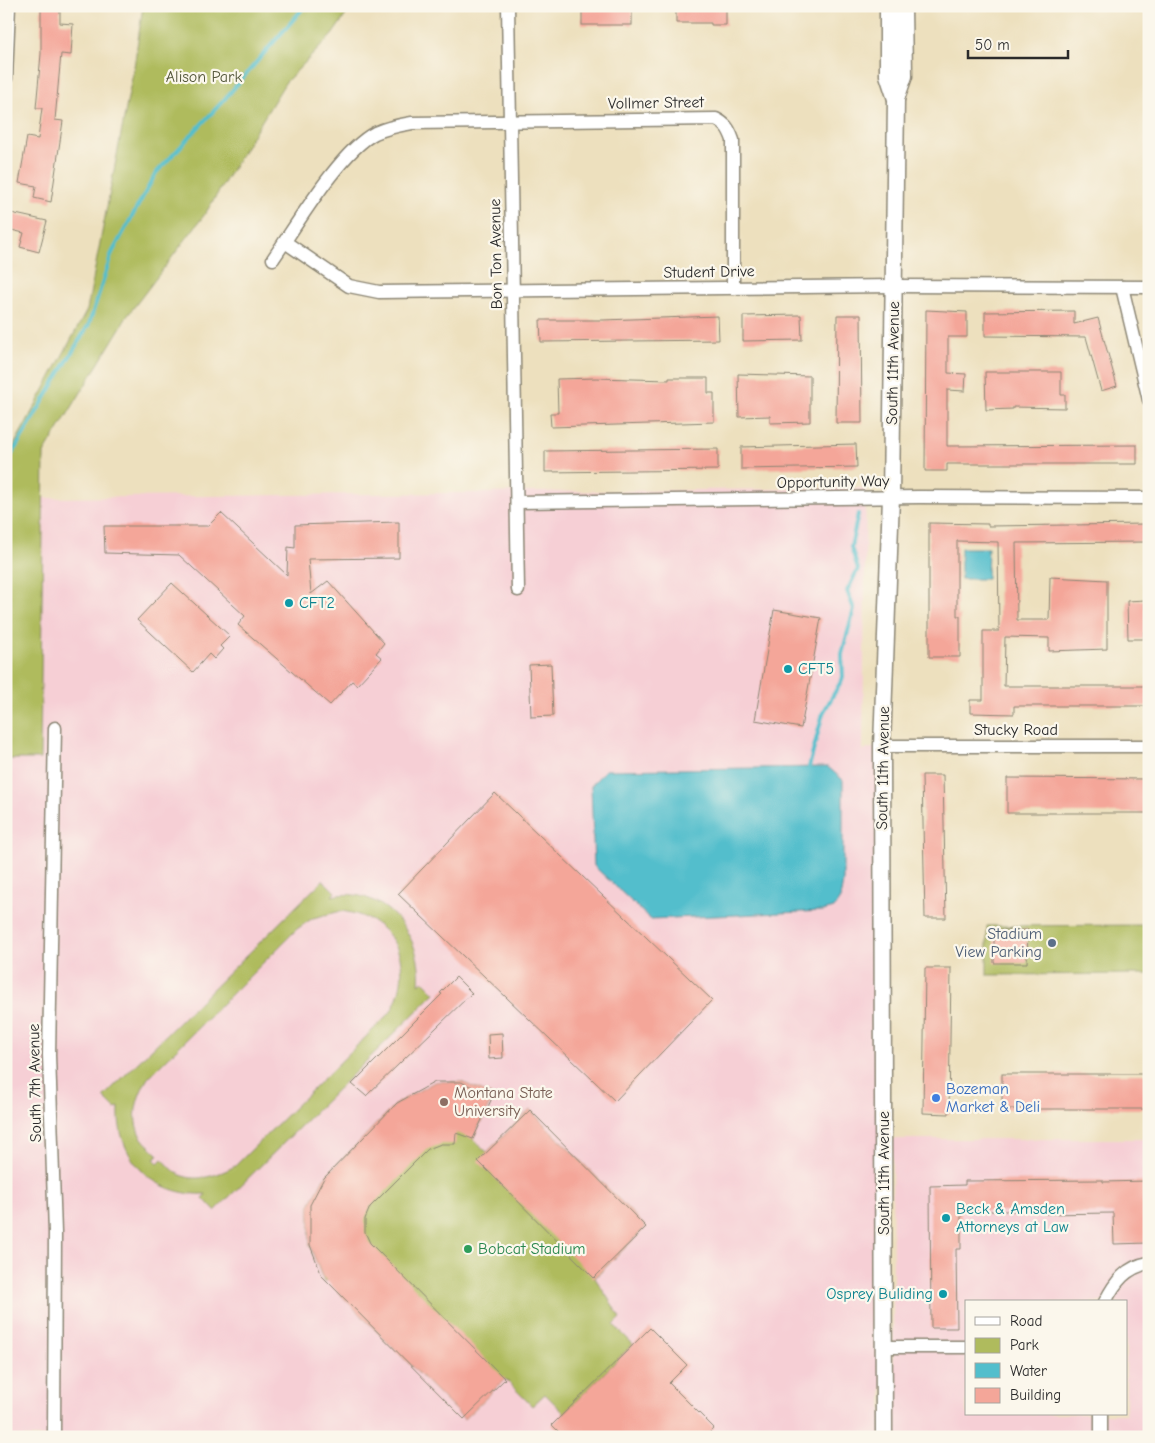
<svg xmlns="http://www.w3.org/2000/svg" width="1155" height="1443" viewBox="0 0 1155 1443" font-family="'Comic Neue',sans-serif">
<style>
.built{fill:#f6cfd5;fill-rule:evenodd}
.green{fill:#afbb5d;stroke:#6d7344;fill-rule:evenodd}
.water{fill:#52becc;stroke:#3e747c}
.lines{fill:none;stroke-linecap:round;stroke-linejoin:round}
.stream{stroke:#52becc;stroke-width:4}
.building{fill:#f4a699}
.minor-casing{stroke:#8c8674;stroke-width:15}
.tertiary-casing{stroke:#8c8674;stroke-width:19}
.minor{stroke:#fff;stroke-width:12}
.tertiary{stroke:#fff;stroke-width:16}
.culture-dot{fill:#0f9aa8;stroke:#fbf7ec;stroke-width:2}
.service-dot{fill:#5c6f8a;stroke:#fbf7ec;stroke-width:2}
.shop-dot{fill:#3f7fe0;stroke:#fbf7ec;stroke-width:2}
.education-dot{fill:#8d6e63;stroke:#fbf7ec;stroke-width:2}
.leisure-dot{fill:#2e9e5b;stroke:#fbf7ec;stroke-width:2}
.labels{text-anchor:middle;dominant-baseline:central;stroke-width:4.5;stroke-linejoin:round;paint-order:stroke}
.park-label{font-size:16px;fill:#53563a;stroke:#fbf7ec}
.street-label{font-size:16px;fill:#2b2b2b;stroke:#fbf7ec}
.culture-label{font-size:16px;fill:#0d838f;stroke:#fbf7ec;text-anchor:start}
.service-label{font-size:16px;fill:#4e5e75;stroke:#fbf7ec;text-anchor:end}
.shop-label{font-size:16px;fill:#366cbe;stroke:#fbf7ec;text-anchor:start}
.education-label{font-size:16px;fill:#785e54;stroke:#fbf7ec;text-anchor:start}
.leisure-label{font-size:16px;fill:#27864d;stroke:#fbf7ec;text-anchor:start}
</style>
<rect width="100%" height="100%" fill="#fbf7ec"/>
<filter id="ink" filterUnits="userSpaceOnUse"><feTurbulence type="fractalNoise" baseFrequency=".02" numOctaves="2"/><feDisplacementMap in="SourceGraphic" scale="10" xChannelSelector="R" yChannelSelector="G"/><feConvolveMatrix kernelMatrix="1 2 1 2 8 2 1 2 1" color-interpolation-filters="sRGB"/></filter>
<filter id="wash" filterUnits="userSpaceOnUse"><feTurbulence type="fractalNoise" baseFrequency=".0096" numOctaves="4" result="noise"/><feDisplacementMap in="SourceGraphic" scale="20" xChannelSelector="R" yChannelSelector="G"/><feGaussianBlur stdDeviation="1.12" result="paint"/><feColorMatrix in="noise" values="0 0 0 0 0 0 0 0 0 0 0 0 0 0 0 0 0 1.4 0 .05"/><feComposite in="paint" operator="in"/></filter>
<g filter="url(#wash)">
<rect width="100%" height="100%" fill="#ede0be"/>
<g class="built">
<polygon points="866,488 863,750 882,746 882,1437 6,1437 6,759 40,759 44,498"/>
<path d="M892,1139H1149V1437H894ZM966,1302H1126V1414H966Z"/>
</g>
<g class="green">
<polygon points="143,6 352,6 332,35 285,83 205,214 128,315 44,453 40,759 6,759 6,460 87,310 134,67"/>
<path d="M323,880L335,892L332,896C383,885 424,936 419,984L423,981L435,993L215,1211L203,1198L206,1194C155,1197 116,1159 119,1107L115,1109L103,1097ZM341,911C396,918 417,966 390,1013L235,1166C219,1175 194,1184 177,1173C171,1169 167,1163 162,1159L158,1163L154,1159L158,1154C152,1148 142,1141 139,1133C131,1115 138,1094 148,1078L297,929L313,918Z"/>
<polygon points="1149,925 1149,974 987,975 987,926"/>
<polygon points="435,1082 461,1082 493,1096 473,1139 487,1152 530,1110 646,1227 595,1278 621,1318 614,1325 633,1344 564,1413 545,1394 532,1406 505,1379 464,1419 336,1290 364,1262 355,1253 324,1282 310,1245 310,1205 324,1178 397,1103"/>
</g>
<g class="water">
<polygon points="961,548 988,548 987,579 961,579"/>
<polygon points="828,767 843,780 843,882 840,899 834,908 823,911 650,919 594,866 591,786 605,770"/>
</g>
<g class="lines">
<g class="stream">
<polyline points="6,464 89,324 112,253 156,173 222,102 305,6"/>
<polyline points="809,767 823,713 843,678 842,654 854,609 847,591 858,569 851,547 858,514"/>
</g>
</g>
<g id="blocks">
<g class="building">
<polygon points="41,6 60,6 60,23 73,24 71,55 61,54 55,120 63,121 51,202 34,198 36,186 19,183 27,137 38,139 42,108 36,108 41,54"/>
<rect x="582" y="6" width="50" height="19"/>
<polygon points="676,6 726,6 726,25 711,25 711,23 676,23"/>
<polygon points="11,213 47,221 39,252 20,247 24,233 7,229"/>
<polygon points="926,310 967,312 967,337 948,337 948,373 966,374 965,391 947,390 947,446 1137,445 1137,464 947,464 947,471 925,471"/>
<polygon points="1074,311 1074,324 1098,318 1117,386 1101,391 1086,337 985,336 985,312"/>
<polygon points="801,315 802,340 743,341 743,316"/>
<polygon points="837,315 861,315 862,423 836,423"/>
<polygon points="718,316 719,340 541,342 540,320 603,320"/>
<polygon points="985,372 1061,372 1061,395 1065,395 1065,408 1013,407 1013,409 986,410"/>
<polygon points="738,374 810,376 810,422 770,423 770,416 739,417"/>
<polygon points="596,378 669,380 669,378 708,378 708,393 714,393 714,422 551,427 550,413 558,413 557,379"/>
<polygon points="856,444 857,467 741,469 741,447"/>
<polygon points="718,449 718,470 545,472 545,451"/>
<polygon points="221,513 287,575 288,547 295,548 295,525 399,522 399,558 308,559 311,594 328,581 384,643 376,653 382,658 357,685 352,681 330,705 238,625 245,616 179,555 105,553 104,526 208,526"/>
<polygon points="929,523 988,524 988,526 1148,524 1148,542 1016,543 1017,620 1049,620 1050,577 1107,580 1107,649 1049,651 1049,638 1005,637 1004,686 1148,686 1148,706 1014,706 1014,714 970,713 970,700 983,700 983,631 999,631 998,542 957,541 957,616 960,616 960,657 929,657"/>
<polygon points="172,583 230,636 220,646 223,649 214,659 209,654 193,672 137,620"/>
<polygon points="1145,600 1145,608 1149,608 1149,632 1144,632 1144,639 1128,639 1127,601"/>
<polygon points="774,610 821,618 801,728 755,720"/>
<polygon points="551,664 553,716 531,717 529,665"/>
<polygon points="922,775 943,775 946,918 925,918"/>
<polygon points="1007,778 1149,779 1149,813 1007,813"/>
<polygon points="495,793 712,1000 615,1101 398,894"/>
<polygon points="994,930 1028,930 1027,963 994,963"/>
<polygon points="925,968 951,968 949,1114 923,1113"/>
<polygon points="456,977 472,993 366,1096 352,1084 442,994 440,993"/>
<polygon points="502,1033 503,1058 489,1059 488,1034"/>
<rect x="1002" y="1074" width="147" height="35"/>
<polygon points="435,1082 461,1082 493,1096 473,1139 456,1133 455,1144 441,1144 428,1149 370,1207 365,1219 365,1232 370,1243 505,1379 464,1419 322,1276 310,1245 310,1205 324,1178 397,1103"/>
<polygon points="530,1110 646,1227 594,1278 478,1161"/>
<polygon points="1103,1180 1103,1182 1147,1181 1148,1243 1114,1244 1113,1213 1043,1214 1042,1211 961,1211 961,1249 956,1249 957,1328 931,1328 930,1186 965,1185 965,1181"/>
<polygon points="650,1328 687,1365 669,1383 714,1428 705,1437 564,1437 552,1425"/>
</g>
</g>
</g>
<g filter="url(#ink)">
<use href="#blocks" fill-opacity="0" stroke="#8c8674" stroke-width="1"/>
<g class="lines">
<defs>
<g id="minor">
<polyline points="508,6 518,590"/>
<polyline points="6,79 9,6"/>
<polyline points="285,242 349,286 379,292 894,286 1149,287"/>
<path d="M273,259C296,226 340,151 375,133C386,128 400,125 412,123L716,119C726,124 729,129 733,140V288"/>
<polyline points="1122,287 1149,400"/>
<polyline points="517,502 919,497 1149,498"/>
<polyline points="882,746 1149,746"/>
<path d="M1105,1302C1115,1282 1126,1267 1149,1263"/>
<polyline points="885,1347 966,1347"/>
<polyline points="1101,1414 1101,1437"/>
<polyline points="54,1437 55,1233 49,1055 55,728"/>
</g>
<g id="tertiary">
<polyline points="896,99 904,76 903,6"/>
<polyline points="884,1437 882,746 891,497 896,99 888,75 888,6"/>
</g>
</defs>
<use href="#minor" class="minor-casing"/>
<use href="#tertiary" class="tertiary-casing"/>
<use href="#minor" class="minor"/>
<use href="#tertiary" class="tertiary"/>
</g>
</g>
<g class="culture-dot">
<circle cx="289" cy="603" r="5"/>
<circle cx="788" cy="669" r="5"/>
<circle cx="946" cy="1218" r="5"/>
<circle cx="943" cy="1294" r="5"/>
</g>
<circle class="service-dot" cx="1052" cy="943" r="5"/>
<circle class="shop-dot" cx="936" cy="1098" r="5"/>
<circle class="education-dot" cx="444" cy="1102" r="5"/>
<circle class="leisure-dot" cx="468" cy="1249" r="5"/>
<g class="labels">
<g class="park-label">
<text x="204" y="77">Alison Park</text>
</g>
<g class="street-label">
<text transform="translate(656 103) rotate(-1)">Vollmer Street</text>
<text transform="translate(496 254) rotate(-91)">Bon Ton Avenue</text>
<text transform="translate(709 272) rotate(-1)">Student Drive</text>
<text transform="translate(893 363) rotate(-89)">South 11th Avenue</text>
<text transform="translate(833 482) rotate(-1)">Opportunity Way</text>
<text x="1016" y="730">Stucky Road</text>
<text transform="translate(883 768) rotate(-89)">South 11th Avenue</text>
<text transform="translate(35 1083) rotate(-91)">South 7th Avenue</text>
<text transform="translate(884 1173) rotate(-90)">South 11th Avenue</text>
</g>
<g class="culture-label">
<text x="299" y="603">CFT2</text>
<text x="798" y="669">CFT5</text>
<text x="956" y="1209">Beck &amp; Amsden<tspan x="956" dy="18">Attorneys at Law</tspan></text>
<text x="933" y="1294" text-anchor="end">Osprey Buliding</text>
</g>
<g class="service-label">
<text x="1042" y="934">Stadium<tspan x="1042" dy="18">View Parking</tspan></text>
</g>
<g class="shop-label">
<text x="946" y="1089">Bozeman<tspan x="946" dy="18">Market &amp; Deli</tspan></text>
</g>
<g class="education-label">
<text x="454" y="1093">Montana State<tspan x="454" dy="18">University</tspan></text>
</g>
<g class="leisure-label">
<text x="478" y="1249">Bobcat Stadium</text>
</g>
</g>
<rect width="1155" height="1443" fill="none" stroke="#fbf7ec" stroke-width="25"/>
<rect x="965" y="1300" width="162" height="115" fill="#fbf7ec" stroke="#a8a59f"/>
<rect x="975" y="1317" width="25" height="8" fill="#ffffff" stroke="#a8a59f"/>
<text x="1010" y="1326" font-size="15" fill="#2b2b2b">Road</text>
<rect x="975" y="1338" width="25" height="15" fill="#afbb5d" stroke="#a8a59f"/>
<text x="1010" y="1350" font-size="15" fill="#2b2b2b">Park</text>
<rect x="975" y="1363" width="25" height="15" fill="#52becc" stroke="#a8a59f"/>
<text x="1010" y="1376" font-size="15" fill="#2b2b2b">Water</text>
<rect x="975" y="1388" width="25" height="15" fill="#f4a699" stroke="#a8a59f"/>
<text x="1010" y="1400" font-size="15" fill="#2b2b2b">Building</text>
<path d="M968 50v8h100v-8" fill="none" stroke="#2b2b2b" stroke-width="2.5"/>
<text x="975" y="50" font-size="15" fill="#2b2b2b" stroke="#fbf7ec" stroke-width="4" paint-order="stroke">50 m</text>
</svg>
